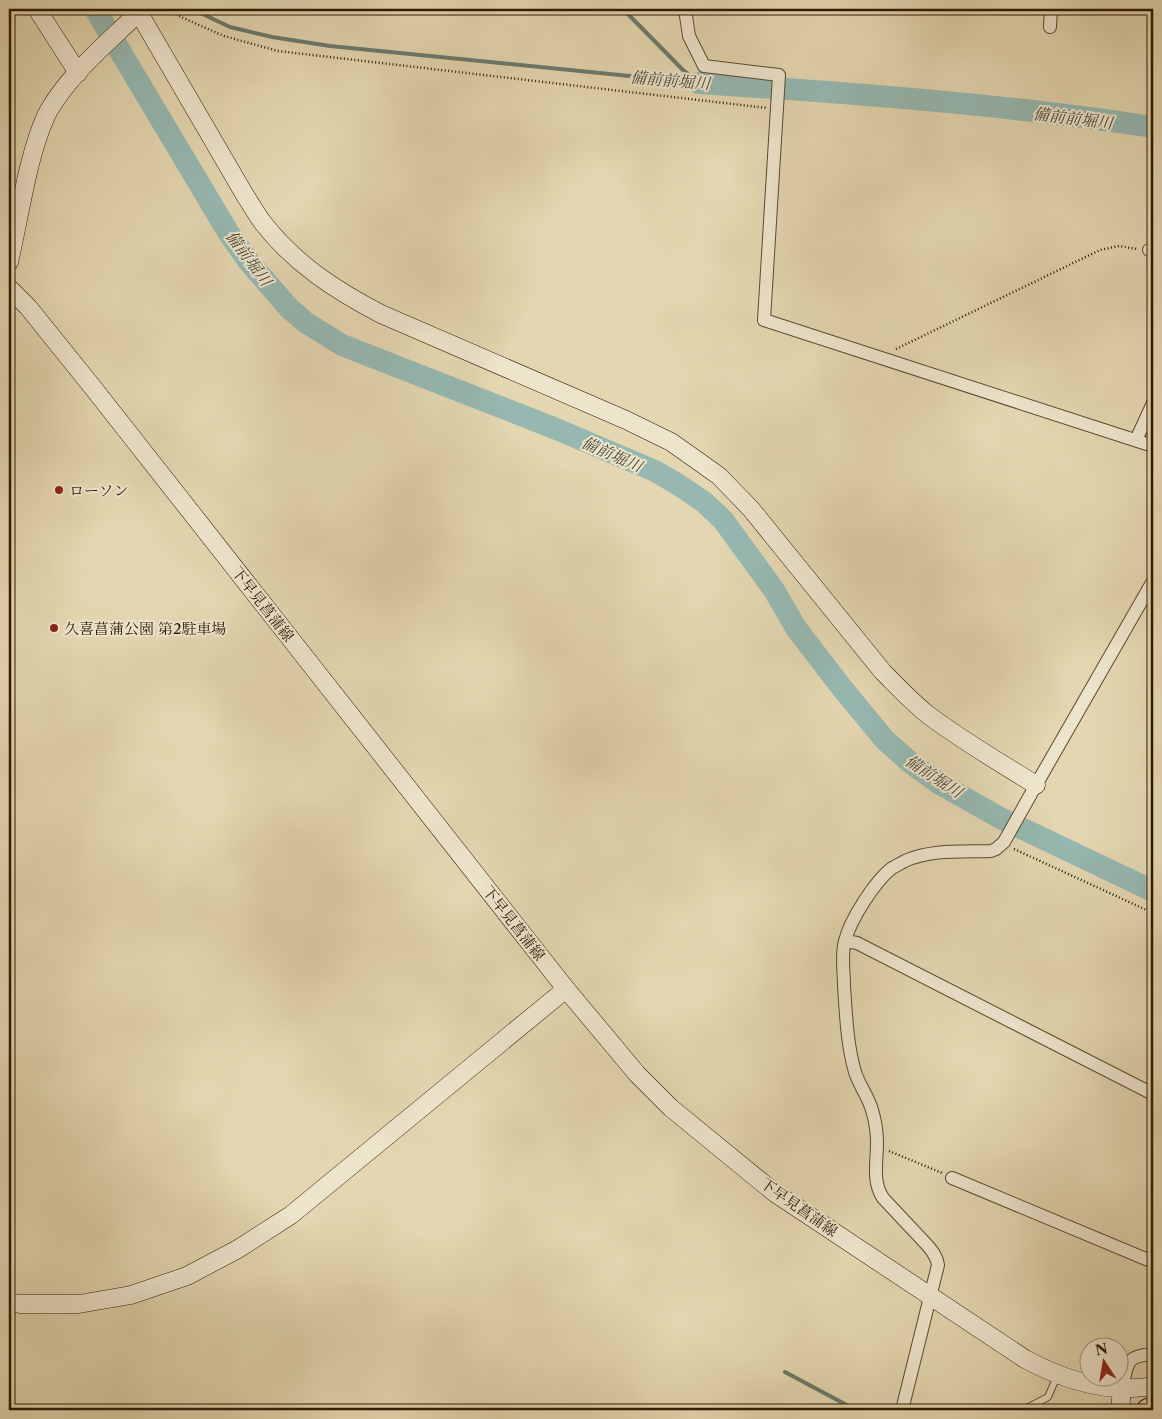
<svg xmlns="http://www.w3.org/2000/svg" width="1162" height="1419" viewBox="0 0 1162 1419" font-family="'Libre Caslon Text','Noto Serif JP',serif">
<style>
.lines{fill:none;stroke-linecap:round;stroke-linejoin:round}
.stream{stroke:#6c796b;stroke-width:4}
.river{stroke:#96b8b1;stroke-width:22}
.lane-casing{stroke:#5a492e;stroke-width:8}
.street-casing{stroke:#5a492e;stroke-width:14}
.secondary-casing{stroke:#2d1a03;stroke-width:19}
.highway-casing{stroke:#2d1a03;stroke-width:24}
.path{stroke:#2d1a03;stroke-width:2.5;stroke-dasharray:1 2.5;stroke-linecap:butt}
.lane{stroke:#ede4cc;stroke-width:6}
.street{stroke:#ede4cc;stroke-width:12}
.secondary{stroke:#ede4cc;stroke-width:18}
.highway{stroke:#e3d6b0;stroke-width:22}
.poi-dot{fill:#8f2418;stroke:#ede4cc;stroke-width:2}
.labels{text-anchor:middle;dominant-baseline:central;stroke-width:4;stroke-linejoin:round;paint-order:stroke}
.poi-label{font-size:15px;fill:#2d1a03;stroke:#ede4cc;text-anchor:start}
.street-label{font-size:15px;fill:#2d1a03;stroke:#ede4cc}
.water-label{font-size:16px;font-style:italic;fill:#4c4937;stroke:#ede4cc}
</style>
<rect width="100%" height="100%" fill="#e3d6b0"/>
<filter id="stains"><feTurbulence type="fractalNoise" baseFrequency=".004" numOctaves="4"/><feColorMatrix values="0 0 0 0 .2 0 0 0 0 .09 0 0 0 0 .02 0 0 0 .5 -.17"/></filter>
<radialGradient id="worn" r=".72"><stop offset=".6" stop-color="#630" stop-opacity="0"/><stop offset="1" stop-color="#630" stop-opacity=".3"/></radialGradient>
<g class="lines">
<g class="stream">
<polyline points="192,9 230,27 272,37 330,46 699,83"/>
<polyline points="623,9 682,69 699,83"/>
<polyline points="785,1372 856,1410"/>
</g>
<g class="river">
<polyline points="95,9 228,232 249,262 289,308 305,322 342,345 554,428 655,471 679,485 704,502 723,520 774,590 796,628 842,688 885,740 912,764 940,784 1002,819 1153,891"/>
<path d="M699,83C851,93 1003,104 1153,127"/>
</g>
<defs>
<polyline id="lane" points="1023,1410 1048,1397 1057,1376"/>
<g id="street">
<polyline points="685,9 689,36 704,66 779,75 764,320 1153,446"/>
<polyline points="1050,27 1051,9"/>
<polyline points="1149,250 1153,251"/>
<polyline points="1136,440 1153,403"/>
<polyline points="845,941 857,943 1153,1094"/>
<polyline points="952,1178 1153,1262"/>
<path d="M1122,1389C1128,1364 1124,1356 1153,1354"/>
<path d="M902,1410L938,1265C937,1257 933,1252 928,1246L883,1198C872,1182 877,1162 877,1143C877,1133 875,1120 872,1110C868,1096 859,1085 855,1072C847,1044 846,1015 844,986C844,971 841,955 845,941C850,920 875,881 892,868C896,866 901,863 905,861C931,849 963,852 991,851L996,849L1004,842L1036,785L1153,581"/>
</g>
<g id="secondary">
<polyline points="37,9 78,73"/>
<path d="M137,13L143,20L246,197C252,206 257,215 263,223C295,264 335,290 381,314L626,420L671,442L698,461L719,476L751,509L883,672C897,686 911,701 927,714C961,740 999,762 1036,785"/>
<path d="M9,262C16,232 21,202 28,172C33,151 39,129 49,110C72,71 110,41 142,9"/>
<path d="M9,288L28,307L94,389L566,989L637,1074L671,1108L775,1193L1025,1359C1064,1380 1109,1394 1153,1386"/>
<polyline points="9,1302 20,1304 79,1304 131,1295 187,1276 238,1249 291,1215 566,989"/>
<polyline points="1120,1410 1122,1389"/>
</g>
<polyline id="highway" points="1148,1410 1153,1408"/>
</defs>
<use href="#lane" class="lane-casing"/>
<use href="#street" class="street-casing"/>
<use href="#secondary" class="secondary-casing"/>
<use href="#highway" class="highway-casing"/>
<g class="path">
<polyline points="167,9 181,17 224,36 278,51 767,108"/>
<polyline points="896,349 1100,250 1119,246 1137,249"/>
<polyline points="1014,849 1153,913"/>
<polyline points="889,1151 942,1173"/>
</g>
<use href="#lane" class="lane"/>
<use href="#street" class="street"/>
<use href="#secondary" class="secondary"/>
<use href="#highway" class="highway"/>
</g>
<g class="poi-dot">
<circle cx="59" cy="490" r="5"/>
<circle cx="54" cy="628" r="5"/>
</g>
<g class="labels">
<g class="poi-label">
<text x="69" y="490">ローソン</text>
<text x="64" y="628">久喜菖蒲公園 第2駐車場</text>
</g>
<g class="street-label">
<text transform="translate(263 604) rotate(52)">下早見菖蒲線</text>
<text transform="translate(514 923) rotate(52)">下早見菖蒲線</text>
<text transform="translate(799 1207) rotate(35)">下早見菖蒲線</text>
</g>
<g class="water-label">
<text transform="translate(670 80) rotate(5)">備前前堀川</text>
<text transform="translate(1073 118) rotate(7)">備前前堀川</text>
<text transform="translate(249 258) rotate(53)">備前堀川</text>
<text transform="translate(612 454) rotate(24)">備前堀川</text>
<text transform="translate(934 776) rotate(33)">備前堀川</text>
</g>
</g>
<rect width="1162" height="1419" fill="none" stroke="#e3d6b0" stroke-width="30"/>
<rect x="10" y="10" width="1142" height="1399" fill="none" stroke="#2d1a03" stroke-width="2.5"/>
<rect x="15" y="15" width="1132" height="1389" fill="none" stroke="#2d1a03"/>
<g transform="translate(1104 1362) rotate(348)"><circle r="24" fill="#ede4cc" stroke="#a0937c"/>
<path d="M0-4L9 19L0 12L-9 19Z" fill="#8f2418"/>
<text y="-8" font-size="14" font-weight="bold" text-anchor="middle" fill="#2d1a03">N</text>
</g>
<rect width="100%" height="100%" filter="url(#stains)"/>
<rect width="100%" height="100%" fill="url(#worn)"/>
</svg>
